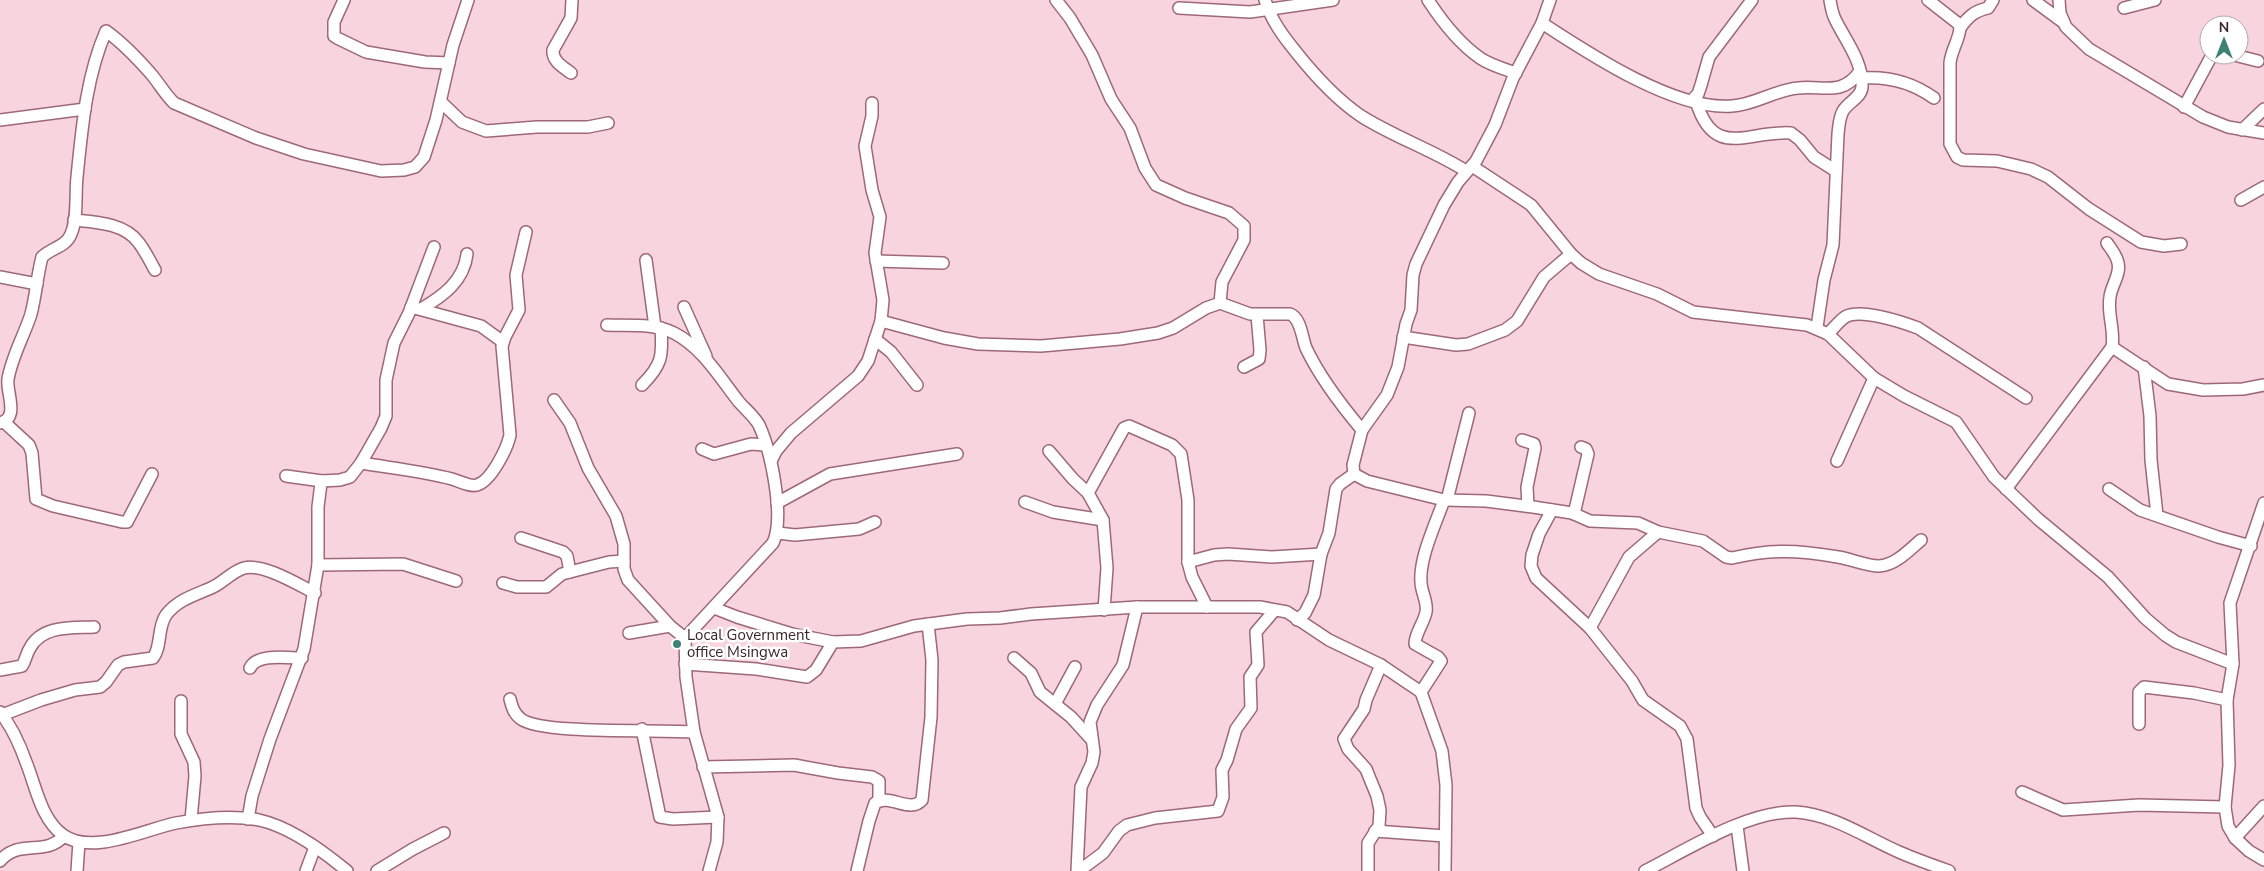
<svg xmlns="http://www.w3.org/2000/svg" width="2264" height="871" viewBox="0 0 2264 871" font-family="'Nunito Sans',sans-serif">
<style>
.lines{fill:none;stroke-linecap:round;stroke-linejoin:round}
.minor-casing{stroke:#9d6879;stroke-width:14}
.minor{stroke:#fff;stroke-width:11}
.poi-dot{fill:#3f8275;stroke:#fff;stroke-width:2}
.labels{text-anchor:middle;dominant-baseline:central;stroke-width:5;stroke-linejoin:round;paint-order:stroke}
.poi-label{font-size:15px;fill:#3b242b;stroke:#fff;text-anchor:start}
</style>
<rect width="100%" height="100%" fill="#f8d4de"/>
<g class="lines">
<defs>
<g id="minor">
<polyline points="344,0 334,22 334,36 337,38 366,52 425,62 449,63"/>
<polyline points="1056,0 1070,18 1092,55 1111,99 1130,128 1145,168 1156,185 1185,198 1229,213 1244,226 1244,240 1222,282 1220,303"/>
<path d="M1265,0C1271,20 1283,36 1296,52C1315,76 1336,99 1361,116C1394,137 1433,150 1466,171"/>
<path d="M1428,0C1441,20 1460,44 1480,58C1490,65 1504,69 1516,73"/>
<path d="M1550,0L1542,23L1513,78L1495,125L1476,161L1458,182L1444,205L1416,264L1413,275L1411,310L1406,324L1398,367L1387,395L1362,430L1353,465L1354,474L1367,481L1444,500L1486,501L1533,507L1572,513L1590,521L1638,523L1658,532L1703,541L1726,557L1732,558C1771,549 1798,550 1838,557C1851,559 1867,566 1879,566C1896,565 1909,550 1921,540"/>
<path d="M1928,0L1960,25C1961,37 1951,50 1950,63V144L1957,157L1963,160L1997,161L2031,169L2048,177L2089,209L2141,242L2164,246L2181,244"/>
<polyline points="2033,0 2063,22"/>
<polyline points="2059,0 2060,13 2066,27 2089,49 2203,117 2228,127 2264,133"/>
<polyline points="1179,8 1250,12 1333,0"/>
<polyline points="2124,8 2155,0"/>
<path d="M1542,23C1588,53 1675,111 1732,106C1754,105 1775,90 1798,88C1823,85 1842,97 1860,71"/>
<path d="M1960,28C1968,17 1974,11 1988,8L1993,0"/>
<polyline points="2234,55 2258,61"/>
<path d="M571,73C563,67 552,61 553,50L571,18L572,0"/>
<path d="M1861,78C1888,76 1912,82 1934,98"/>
<polyline points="1692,100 1698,94 1701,85 1709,57 1752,0"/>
<path d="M1696,101C1714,161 1748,130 1791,133L1800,140L1814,157L1836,171"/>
<polyline points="441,102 462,122 486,131 537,127 588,127 608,123"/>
<polyline points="2184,107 2212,55"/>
<polyline points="0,120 85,109"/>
<polyline points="2242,130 2264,109"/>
<polyline points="1472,166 1531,205 1571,254 1581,263 1599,274 1657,294 1693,312 1807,325 1828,334 1874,378 1904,396 1956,422 1994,477 2038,519 2108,577 2145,618 2165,635 2176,642 2233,664"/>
<polyline points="2241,200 2264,187"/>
<path d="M74,220C95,222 125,223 139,243C145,251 150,261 155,270"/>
<polyline points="646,260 655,327"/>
<polyline points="876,261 943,263"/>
<polyline points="0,277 37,284"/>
<polyline points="411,307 481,326 503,342"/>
<polyline points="684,307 706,356"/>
<path d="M421,309C443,296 464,281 467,254"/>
<path d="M881,321L944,338L978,344L1041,346L1120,339L1158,333L1173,328L1206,308L1220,303L1250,314H1290C1301,318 1302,338 1306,348C1320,378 1341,405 1362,430"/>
<path d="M607,325C629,326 654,323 674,333C703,348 720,378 739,402C746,410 754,416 759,425C771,451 785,517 773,543L685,638L686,677L694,732L718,817L717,842L709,871"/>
<path d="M1817,327L1824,280L1833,245L1838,134C1839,126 1839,118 1843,111C1848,102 1861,98 1862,87C1863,61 1845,40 1835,19C1832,13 1831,6 1830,0"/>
<path d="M1828,334C1834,328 1839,321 1845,317C1860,308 1902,322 1918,328L2026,398"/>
<polyline points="1403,337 1456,345 1468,344 1505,330 1517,321 1544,277 1571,254"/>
<polyline points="875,339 891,352 917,385"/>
<polyline points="2112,347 2168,384 2203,390 2243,389 2264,385"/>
<polyline points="1244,367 1259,359 1260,350 1257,315"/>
<polyline points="2144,367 2150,416 2151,460 2157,515"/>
<path d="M642,385C662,365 663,356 661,328"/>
<polyline points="554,400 570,423 588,468 616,516 624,544 624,569 628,580 670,626 685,638"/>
<polyline points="4,422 29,445 32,453 36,499 53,506 122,522 127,522 152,474"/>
<path d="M0,423C20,418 6,393 8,379C12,356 24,336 31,314C36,295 37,276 42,257C51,248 66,247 71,234C78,218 75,195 77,177C82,128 86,77 106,31C123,43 138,59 152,75C160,85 165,94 174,103L256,138L304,154L381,171L404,170L415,167L424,157L436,120L453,45L468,0"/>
<polyline points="1522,440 1534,444 1535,448 1527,487 1528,506"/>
<polyline points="702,449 714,454 751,444 765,445"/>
<polyline points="1049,451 1073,479 1088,493"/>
<polyline points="771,461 776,451 791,433 858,376 868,361 881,321 883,300 875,253 880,217 872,190 865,146 872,116 872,103"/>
<polyline points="1837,461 1874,378"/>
<path d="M361,463C391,468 422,471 452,479C459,481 470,487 477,485C491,481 507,449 510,435L502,346L505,337L519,310L516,275L526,232"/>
<polyline points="286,476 322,481"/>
<path d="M2006,489L2112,347C2115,330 2107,314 2110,297C2111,286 2121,274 2118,263C2117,256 2111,249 2107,243"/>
<polyline points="2109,489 2140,510 2218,537 2251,546"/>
<path d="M1444,500C1436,523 1419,558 1421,582C1421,592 1428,602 1426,612C1424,623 1415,633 1415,644L1438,657L1441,661L1421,692L1442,751L1446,785L1445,871"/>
<polyline points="1447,500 1469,413"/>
<polyline points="1025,502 1053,512 1103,520"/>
<polyline points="777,503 830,474 957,454"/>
<polyline points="2264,503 2230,603 2233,664 2227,700 2229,765 2225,807 2228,826 2235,838 2249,851 2264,860"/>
<polyline points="1552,510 1539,534 1532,555 1531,566 1536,578 1590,628 1632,681 1643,700 1680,726 1687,739 1696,808 1700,817 1713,836"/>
<polyline points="1574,514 1588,454 1586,449 1581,447"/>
<polyline points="778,533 795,535 859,529 875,522"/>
<polyline points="521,538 563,552 567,556 570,572"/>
<polyline points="1188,562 1214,555 1228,554 1272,557 1321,554"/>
<polyline points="318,565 403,564 456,581"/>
<polyline points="503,583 517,587 546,587 562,574 609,562 624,561"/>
<polyline points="714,608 737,617 792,634 833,642 861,641 914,626 967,619 1000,618 1031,614 1137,607 1260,607 1287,612 1329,640 1381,665 1421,692"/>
<polyline points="1104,610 1107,568 1103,520 1088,493 1124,428 1129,426 1172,445 1181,454 1188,500 1188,562 1192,577 1207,607"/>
<polyline points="1297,620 1305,613 1314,595 1321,554 1329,533 1336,489 1340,484 1354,474"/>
<polyline points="1590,628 1629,557 1658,532"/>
<polyline points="629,633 670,626"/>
<polyline points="1014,658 1031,673 1040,692 1071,717 1092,740"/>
<polyline points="685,664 756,669 807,677 816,670 833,642"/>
<path d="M250,668C257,653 288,658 302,658"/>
<path d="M0,670L22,666C26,660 26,654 30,648C42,625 72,628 94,627"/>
<path d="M510,699C512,707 514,714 521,719C542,735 661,729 694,732"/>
<polyline points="181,701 181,734 194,762 195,776 191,820"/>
<polyline points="1055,704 1075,667"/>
<path d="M0,712C12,727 20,745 26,762C36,787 41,819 63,835C92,856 146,829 176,823C203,818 232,815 259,820C291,827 323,851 347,871"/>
<path d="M2,715L41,700L75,690L100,687L106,682L118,665L124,662L153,658C162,646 157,628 166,615C177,600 195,595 211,588C223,583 231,572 244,568C263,563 297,584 315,593"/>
<polyline points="2139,724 2139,692 2144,687 2194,693 2227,700"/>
<polyline points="642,729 660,817 673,819 718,817"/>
<polyline points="703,767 794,765 838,773 872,777 879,781 879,801"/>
<polyline points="2022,792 2063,810 2139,805 2225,807"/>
<polyline points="248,819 252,796 270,739 304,649 318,565 318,507 321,483 322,481 340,480 350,477 361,463 381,428 386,416 386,380 394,343 409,313 434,247"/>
<polyline points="1737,826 1743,871"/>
<polyline points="1375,831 1445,836"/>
<polyline points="2235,838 2264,806"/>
<path d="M0,861C19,838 45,857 64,836"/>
<polyline points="77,871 79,842"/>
<polyline points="306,871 315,847"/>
<polyline points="377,871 413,849 444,833"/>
<path d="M857,871L869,821L875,803C890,793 910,814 922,800L931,717L932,660L928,624"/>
<polyline points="1077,871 1081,787 1092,763 1094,752 1090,722 1097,705 1123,665 1137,607"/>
<polyline points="1079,871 1103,853 1119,831 1127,825 1155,818 1218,811 1223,797 1222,770 1227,760 1236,729 1251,708 1250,677 1258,665 1256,632 1274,611"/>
<polyline points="1368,871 1368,843 1379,826 1380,810 1377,796 1366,769 1348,749 1344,739 1364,709 1366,700 1381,665"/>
<path d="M1645,871C1686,850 1749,810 1796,812C1832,814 1867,838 1899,852C1915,859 1932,865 1949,871"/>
</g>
</defs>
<use href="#minor" class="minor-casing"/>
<use href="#minor" class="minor"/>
</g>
<circle class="poi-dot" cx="677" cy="644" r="5"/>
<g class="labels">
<g class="poi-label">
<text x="687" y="635">Local Government<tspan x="687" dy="17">office Msingwa</tspan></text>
</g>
</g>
<g transform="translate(2224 40)"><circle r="24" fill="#ffffff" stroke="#b1a7aa"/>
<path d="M0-4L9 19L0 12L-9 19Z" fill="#3f8275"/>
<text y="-8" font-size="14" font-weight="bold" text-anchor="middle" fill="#3b242b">N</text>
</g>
</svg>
